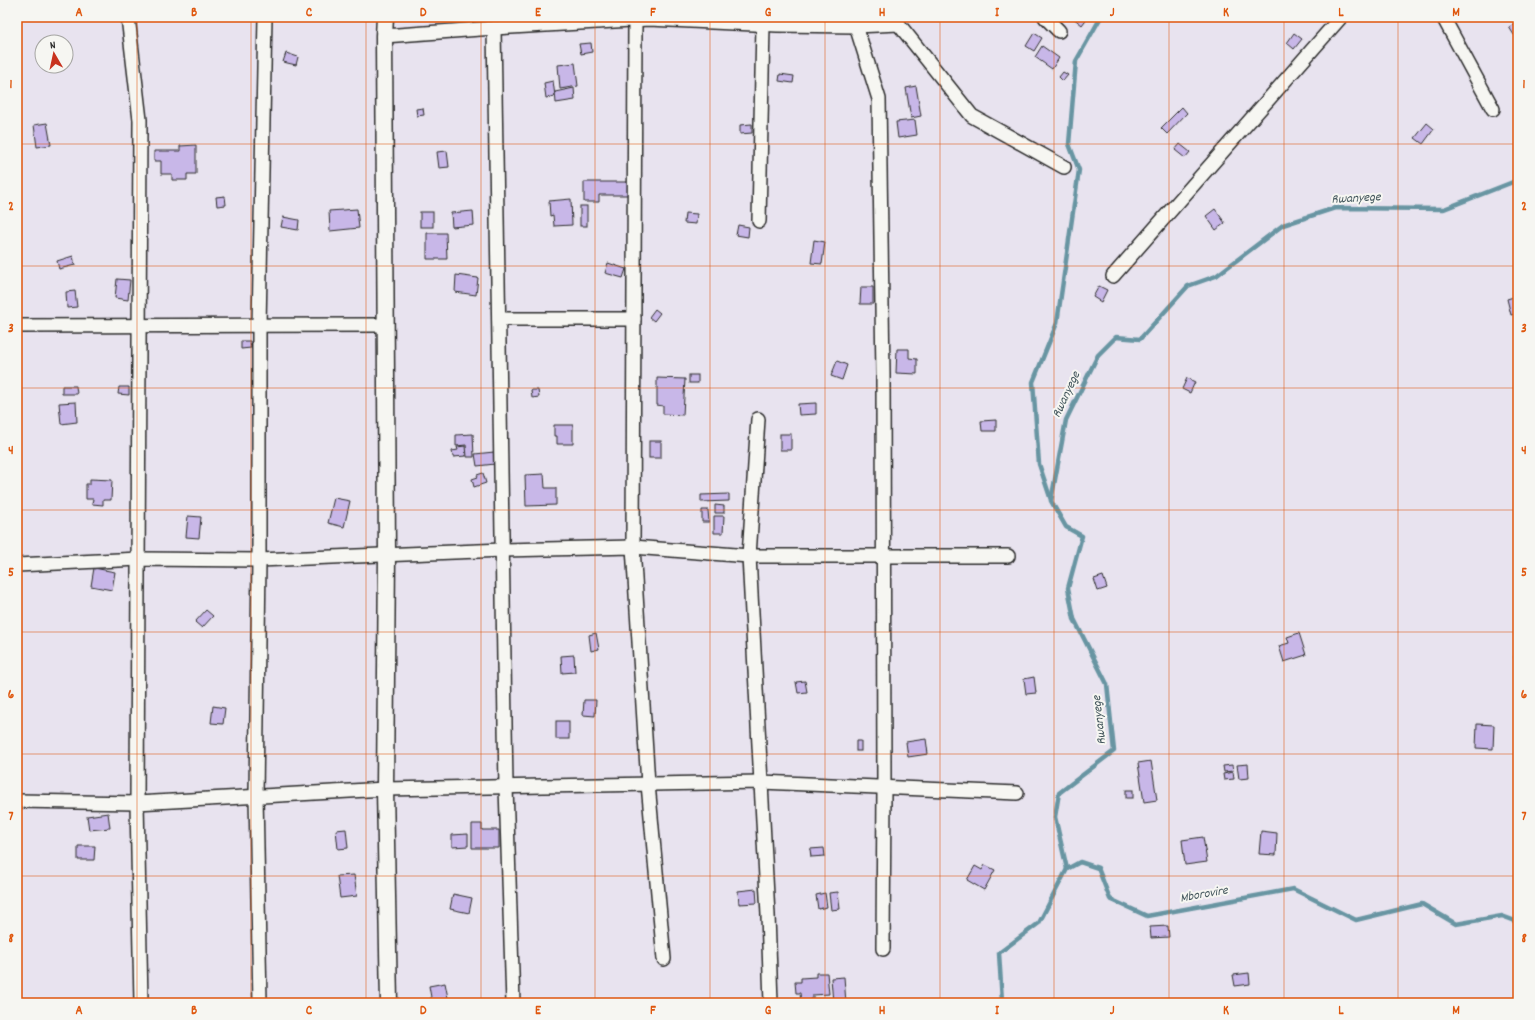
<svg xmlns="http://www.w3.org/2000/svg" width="1535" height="1020" viewBox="0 0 1535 1020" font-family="Dekko,sans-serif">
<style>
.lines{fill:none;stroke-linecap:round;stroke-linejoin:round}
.stream{stroke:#6895a2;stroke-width:4.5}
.building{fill:#c8b7e8;stroke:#2b2b2b}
.minor-casing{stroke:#2b2b2b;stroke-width:16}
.tertiary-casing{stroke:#2b2b2b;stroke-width:19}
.minor{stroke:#f6f6f2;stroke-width:13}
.tertiary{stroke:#f6f6f2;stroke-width:16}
.grid{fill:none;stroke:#df570e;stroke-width:1;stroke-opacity:0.55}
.labels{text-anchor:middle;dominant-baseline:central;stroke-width:4;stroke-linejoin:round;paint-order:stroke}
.water-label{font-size:13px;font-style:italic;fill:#44575d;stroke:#f6f6f2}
.neatline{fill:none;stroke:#df570e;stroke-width:1.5}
.grid-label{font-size:13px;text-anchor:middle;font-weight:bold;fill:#df570e}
</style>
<rect width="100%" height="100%" fill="#e8e3ef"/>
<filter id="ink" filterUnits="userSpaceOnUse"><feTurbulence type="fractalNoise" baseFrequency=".025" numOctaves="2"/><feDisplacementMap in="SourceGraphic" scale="8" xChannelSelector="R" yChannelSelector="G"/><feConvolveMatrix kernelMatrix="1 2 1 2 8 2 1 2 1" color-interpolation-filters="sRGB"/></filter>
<g filter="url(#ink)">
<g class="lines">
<g class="stream">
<polyline points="1051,500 1039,464 1033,382 1057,323 1079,170 1069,144 1076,61 1101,17"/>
<polyline points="1067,869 1055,817 1059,793 1114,751 1107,684 1074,619 1068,588 1082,536 1066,527 1051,501 1066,420 1098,355 1116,337 1140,339 1188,286 1216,276 1283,225 1335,208 1444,209 1518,180"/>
<polyline points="1001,1003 1002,1001 999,953 1039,923 1067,869 1080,862 1098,868 1110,899 1147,916 1293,889 1356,920 1422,904 1456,924 1502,916 1518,922"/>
</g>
</g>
<g class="building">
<polygon points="1072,17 1088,17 1082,25"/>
<polygon points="1518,22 1518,33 1514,35 1509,27"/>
<polygon points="1034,33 1042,38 1034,51 1026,46"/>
<polygon points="1294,33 1302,39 1294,49 1287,43"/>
<polygon points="591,43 592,52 581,54 579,44"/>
<polygon points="1042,46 1059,58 1052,69 1035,57"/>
<polygon points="286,53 298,57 296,65 283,62"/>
<polygon points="575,63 578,86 560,89 558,65"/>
<polygon points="1063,72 1068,75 1063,81 1059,77"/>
<polygon points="780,74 794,76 793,83 779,81"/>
<polygon points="553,81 555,96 546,98 544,83"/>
<polygon points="916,86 921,116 911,118 906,88"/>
<polygon points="574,88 575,100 556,103 555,92"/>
<polygon points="1182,107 1187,113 1167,134 1161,128"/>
<polygon points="423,108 424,115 417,116 416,109"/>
<polygon points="915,120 917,135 898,138 896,122"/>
<polygon points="47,123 51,145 37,147 34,125"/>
<polygon points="1427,123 1434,129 1423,144 1415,138"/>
<polygon points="752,124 752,133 740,134 740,125"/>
<polygon points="1180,144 1190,152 1185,158 1175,150"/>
<polygon points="196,145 196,174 187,174 187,180 172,180 172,174 161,174 161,161 154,161 154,151 180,151 180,146"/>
<polygon points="447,151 449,167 439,168 437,152"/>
<polygon points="584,182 630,182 629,195 599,195 599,202 584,202"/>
<polygon points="225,196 226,205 217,206 216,197"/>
<polygon points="571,199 572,225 554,226 553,215 550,216 549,201"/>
<rect x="580" y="206" width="7" height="20"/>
<polygon points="357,209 359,228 330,231 329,211"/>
<polygon points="1215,209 1225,223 1216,230 1206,216"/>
<polygon points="473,211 474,225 452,227 451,213"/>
<rect x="420" y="212" width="13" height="15"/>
<polygon points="685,213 697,214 696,224 684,223"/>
<polygon points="283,217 299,220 298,230 281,227"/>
<polygon points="738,225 749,227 748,237 736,235"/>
<polygon points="427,233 446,233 447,259 427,259"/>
<polygon points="814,240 825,242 822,264 811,263"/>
<polygon points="73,256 75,265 59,269 57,261"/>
<polygon points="608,263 626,269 623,278 605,273"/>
<polygon points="456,275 478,278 476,295 455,292"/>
<polygon points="117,279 130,280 128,300 115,298"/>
<polygon points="1099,286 1107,290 1101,302 1093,297"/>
<polygon points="861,287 873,287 873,304 860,304"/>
<polygon points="75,291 77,307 67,308 66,292"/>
<polygon points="1517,296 1518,313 1511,315 1507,299"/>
<polygon points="655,309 660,313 654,321 649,317"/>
<polygon points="241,341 250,341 251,348 241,349"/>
<polygon points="897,349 909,349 909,358 917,359 917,374 896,373"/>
<polygon points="837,361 847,365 842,380 831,376"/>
<rect x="689" y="375" width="9" height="8"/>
<polygon points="657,378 685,379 683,415 663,414 663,406 657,405"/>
<polygon points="1187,378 1195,382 1190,393 1182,389"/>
<polygon points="62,386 76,386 77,394 62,394"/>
<polygon points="119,387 129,387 129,395 118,394"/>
<polygon points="531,390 538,390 539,397 532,398"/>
<polygon points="76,402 77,422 61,424 59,403"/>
<polygon points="816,403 816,414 799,415 798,404"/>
<polygon points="996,420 996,431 982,431 981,421"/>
<polygon points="554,425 573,425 573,444 557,444 557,436 554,436"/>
<polygon points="473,434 474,457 467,457 466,445 456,446 456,435"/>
<rect x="780" y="434" width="11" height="16"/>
<rect x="649" y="441" width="12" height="17"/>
<polygon points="465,446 466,456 453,457 452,451 458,450 457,447"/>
<polygon points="494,452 495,464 477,466 475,454"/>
<polygon points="483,473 486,483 474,487 472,479 478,477 477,475"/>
<polygon points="544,474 545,488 556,488 556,505 526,506 525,475"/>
<polygon points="90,479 112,480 111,500 103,500 103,505 92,504 93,499 86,499 86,484 90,484"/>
<polygon points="729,494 729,501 701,502 701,495"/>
<polygon points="334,498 350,501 344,527 328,523"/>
<polygon points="715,505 724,506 724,513 715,513"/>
<polygon points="702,510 708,510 709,522 702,522"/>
<polygon points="188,516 201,517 199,538 186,537"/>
<polygon points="714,516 724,516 723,533 714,533"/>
<polygon points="94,568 115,572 112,590 91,586"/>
<polygon points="1103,576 1107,588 1098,591 1094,579"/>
<polygon points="206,610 213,616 202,628 195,622"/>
<polygon points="596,633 599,649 591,651 589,635"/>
<polygon points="1299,633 1306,655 1284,662 1279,646 1289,643 1287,637"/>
<polygon points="574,655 575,672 562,673 561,656"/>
<polygon points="1518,655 1518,674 1516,674 1514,656"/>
<polygon points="1034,677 1036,693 1026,694 1024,679"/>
<polygon points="805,681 807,692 798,693 796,682"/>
<polygon points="584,700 596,700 595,716 583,715"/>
<polygon points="213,706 225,708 223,724 211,723"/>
<rect x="556" y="721" width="13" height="18"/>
<polygon points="1477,724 1494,725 1493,749 1476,748"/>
<polygon points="926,739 928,754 908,757 906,742"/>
<rect x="856" y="741" width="5" height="10"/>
<polygon points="1151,761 1157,800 1144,802 1138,763"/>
<polygon points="1248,764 1249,778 1239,779 1237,765"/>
<polygon points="1232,765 1233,771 1224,772 1223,766"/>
<polygon points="1233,772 1234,779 1224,780 1223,774"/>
<rect x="1126" y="790" width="7" height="8"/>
<polygon points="108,813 110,828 89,830 87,816"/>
<polygon points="472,824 482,824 482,830 499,830 499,848 472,848"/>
<polygon points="346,829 348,848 338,849 336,830"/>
<polygon points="1261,831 1277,833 1276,855 1259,854"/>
<polygon points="468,834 468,846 452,847 452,835"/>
<polygon points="1203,837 1207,862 1185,865 1182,840"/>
<polygon points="78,846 95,846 94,860 78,860"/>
<polygon points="824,848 825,856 811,857 810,849"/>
<polygon points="985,865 995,870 984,890 967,880 975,866 982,870"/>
<polygon points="354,875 357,896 340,898 337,876"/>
<polygon points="756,889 757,903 739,904 738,891"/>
<polygon points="838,892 840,909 831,910 829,893"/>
<polygon points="825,893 827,907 818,909 816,895"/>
<polygon points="453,894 472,898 469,913 450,909"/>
<polygon points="1168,926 1169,937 1151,938 1150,927"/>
<polygon points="816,973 827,973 829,994 813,995 813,999 810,999 811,1003 801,1003 800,993 796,993 795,982 801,982 801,978 816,977"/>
<polygon points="1249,973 1250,984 1235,986 1233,975"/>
<polygon points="844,977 846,1003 833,1003 831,978"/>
<polygon points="445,983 449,1003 432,1003 429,986"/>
</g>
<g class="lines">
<defs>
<g id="minor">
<polyline points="128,17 140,120 137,803 141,1003"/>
<polyline points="893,17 972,116 1064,167"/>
<polyline points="1045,17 1059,31"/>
<polyline points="1443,17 1493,109"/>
<polyline points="635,20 633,547 648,784 664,959"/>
<polyline points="856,26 879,99 883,374 884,787 883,949"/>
<polyline points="494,28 506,787 513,1003"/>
<polyline points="384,36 494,28 649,19 777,25 856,26 899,24"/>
<polyline points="759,221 763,25"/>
<polyline points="1113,276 1341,17"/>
<polyline points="499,319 634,319"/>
<polyline points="17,326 385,325"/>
<polyline points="758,419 749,556 768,915 771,1003"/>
<polyline points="17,565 139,559 259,560 503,550 633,547 749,556 1008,556"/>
<polyline points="17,801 137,803 385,789 761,782 1017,793"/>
<polyline points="260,1003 256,796 259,560 259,325 265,17"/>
</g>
<polyline id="tertiary" points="385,17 384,36 387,555 385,789 389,1003"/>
</defs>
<use href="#minor" class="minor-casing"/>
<use href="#tertiary" class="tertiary-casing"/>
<use href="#minor" class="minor"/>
<use href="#tertiary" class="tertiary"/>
</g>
</g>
<path class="grid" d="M137,17V1003M251,17V1003M366,17V1003M481,17V1003M595,17V1003M710,17V1003M825,17V1003M940,17V1003M1054,17V1003M1169,17V1003M1284,17V1003M1398,17V1003M17,144H1518M17,266H1518M17,388H1518M17,510H1518M17,632H1518M17,754H1518M17,876H1518"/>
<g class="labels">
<g class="water-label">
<text transform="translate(1356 199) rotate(-3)">Rwanyege</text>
<text transform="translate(1067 395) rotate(-65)">Rwanyege</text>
<text transform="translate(1100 720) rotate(-96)">Rwanyege</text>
<text transform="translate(1204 895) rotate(-10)">Mborovire</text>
</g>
</g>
<rect width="1535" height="1020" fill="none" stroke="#f6f6f2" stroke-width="44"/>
<g transform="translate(54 54) rotate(351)"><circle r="19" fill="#f6f6f2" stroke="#a5a5a2"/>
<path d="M0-3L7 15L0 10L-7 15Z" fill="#c8321e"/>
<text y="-6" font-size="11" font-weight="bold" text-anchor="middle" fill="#2b2b2b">N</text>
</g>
<rect x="22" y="22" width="1491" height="976" class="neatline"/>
<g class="grid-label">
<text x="79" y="16">A</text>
<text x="194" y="16">B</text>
<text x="309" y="16">C</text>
<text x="423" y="16">D</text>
<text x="538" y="16">E</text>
<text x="653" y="16">F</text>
<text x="768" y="16">G</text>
<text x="882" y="16">H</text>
<text x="997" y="16">I</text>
<text x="1112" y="16">J</text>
<text x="1226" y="16">K</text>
<text x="1341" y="16">L</text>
<text x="1456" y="16">M</text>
<text x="11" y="88">1</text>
<text x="1524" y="88">1</text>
<text x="11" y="210">2</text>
<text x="1524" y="210">2</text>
<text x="11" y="332">3</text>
<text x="1524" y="332">3</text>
<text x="11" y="454">4</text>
<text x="1524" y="454">4</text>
<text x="11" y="576">5</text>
<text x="1524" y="576">5</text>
<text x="11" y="698">6</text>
<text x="1524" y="698">6</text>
<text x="11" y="820">7</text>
<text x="1524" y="820">7</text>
<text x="11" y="942">8</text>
<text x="1524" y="942">8</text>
<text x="79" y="1014">A</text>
<text x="194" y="1014">B</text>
<text x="309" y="1014">C</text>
<text x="423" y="1014">D</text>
<text x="538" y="1014">E</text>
<text x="653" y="1014">F</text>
<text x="768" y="1014">G</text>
<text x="882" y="1014">H</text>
<text x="997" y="1014">I</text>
<text x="1112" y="1014">J</text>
<text x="1226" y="1014">K</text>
<text x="1341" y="1014">L</text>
<text x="1456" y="1014">M</text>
</g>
</svg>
